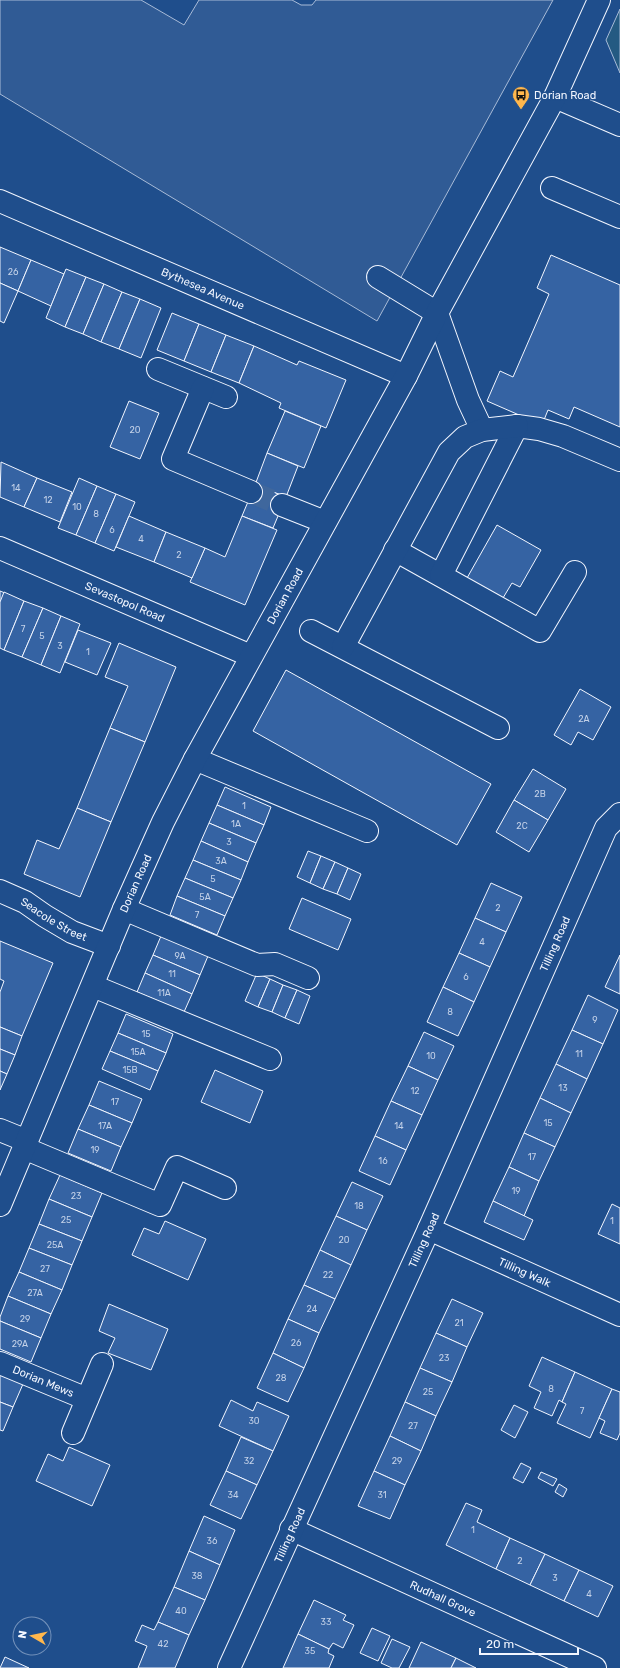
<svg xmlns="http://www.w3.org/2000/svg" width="620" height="1668" viewBox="0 0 620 1668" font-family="Rubik,sans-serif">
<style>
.green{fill:#245a82;stroke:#a8bbd7}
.parking{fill:#305b95;stroke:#a8bbd7}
.building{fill:#3563a3;stroke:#f2f6ff}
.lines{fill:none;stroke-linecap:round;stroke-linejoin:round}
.minor-tunnel{stroke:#3f679d;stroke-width:22;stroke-dasharray:22 11;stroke-linecap:butt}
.minor-casing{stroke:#f2f6ff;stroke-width:24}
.minor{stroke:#1f4e8c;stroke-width:22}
.labels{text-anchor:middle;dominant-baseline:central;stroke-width:3;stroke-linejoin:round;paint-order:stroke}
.number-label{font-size:9px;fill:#c3d1e8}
.poi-label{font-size:11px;fill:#f2f6ff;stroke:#1f4e8c;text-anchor:start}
.street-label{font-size:11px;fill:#f2f6ff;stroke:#1f4e8c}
</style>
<rect width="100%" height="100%" fill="#1f4e8c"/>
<polygon class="green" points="620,9 620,73 606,40"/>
<polygon class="parking" points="0,0 141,0 184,25 199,0 292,0 301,5 312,5 316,0 553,0 377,321 0,94"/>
<g class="building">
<polygon points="0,247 31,260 18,291 0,283"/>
<polygon points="551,255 620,285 620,427 574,407 569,419 548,410 542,425 487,401 500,371 513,377 549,294 537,288"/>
<polygon points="31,260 64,274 51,306 18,291"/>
<polygon points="66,269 86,277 65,327 46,318"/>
<polygon points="86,277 104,284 83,334 65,327"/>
<polygon points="0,283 18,291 4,323 0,321"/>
<polygon points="104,284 122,292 101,342 83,334"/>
<polygon points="122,292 140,299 119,349 101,342"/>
<polygon points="140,299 161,308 141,358 119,349"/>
<polygon points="172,313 199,324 184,361 157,350"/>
<polygon points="199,324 226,335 211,372 184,361"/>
<polygon points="226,335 254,346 239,383 211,372"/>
<polygon points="254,346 297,365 299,361 346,380 326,428 279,408 281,403 239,383"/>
<polygon points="129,401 159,413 140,459 110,447"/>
<polygon points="285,411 321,426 304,468 267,453"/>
<polygon points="267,453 298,466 286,497 255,485"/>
<polygon points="1,462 37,478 24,507 0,497"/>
<polygon points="37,478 72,492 60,522 24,507"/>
<polygon points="79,478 97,486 76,535 58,528"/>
<polygon points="255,485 286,497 273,528 242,516"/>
<polygon points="97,486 116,494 95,543 76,535"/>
<polygon points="116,494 135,502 114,551 95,543"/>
<polygon points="129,516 166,532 154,562 116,547"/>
<polygon points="242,516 277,530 245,605 190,582 205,548 225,557"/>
<polygon points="497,525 541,550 520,587 512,583 503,598 467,578"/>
<polygon points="166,532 205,548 192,578 154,562"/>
<polygon points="0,591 5,593 0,604"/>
<polygon points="4,592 24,601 4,650 0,648 0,602"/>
<polygon points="24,601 43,608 22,657 4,650"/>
<polygon points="43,608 61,616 41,665 22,657"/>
<polygon points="61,616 80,624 60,673 41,665"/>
<polygon points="78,630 111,643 97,675 65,662"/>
<polygon points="119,643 176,667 145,742 110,728 128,686 105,677"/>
<polygon points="286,670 491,784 457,845 253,731"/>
<polygon points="580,689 611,707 593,740 578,732 571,745 554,735"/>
<polygon points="110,728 145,742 111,822 77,808"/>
<polygon points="533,769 566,789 548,820 514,800"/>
<polygon points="225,787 271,807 264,825 217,805"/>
<polygon points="514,800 548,820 529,852 496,832"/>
<polygon points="217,805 264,825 256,843 209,823"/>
<polygon points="77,808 111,822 80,897 24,874 37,840 59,849"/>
<polygon points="209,823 256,843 248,862 201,841"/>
<polygon points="201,841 248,862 241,880 193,860"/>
<polygon points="308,851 321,856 310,883 297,877"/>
<polygon points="321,856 335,862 323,889 310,883"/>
<polygon points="193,860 241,880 233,898 185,878"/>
<polygon points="335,862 348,868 337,894 323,889"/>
<polygon points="348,868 361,874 350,900 337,894"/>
<polygon points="185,878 233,898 225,916 177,896"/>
<polygon points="491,883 522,897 506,932 475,918"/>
<polygon points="177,896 225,916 217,935 170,915"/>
<polygon points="302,898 351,919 338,950 289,929"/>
<polygon points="475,918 506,932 490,967 459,953"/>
<polygon points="161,936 208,956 200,975 153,955"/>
<polygon points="0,941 53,963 22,1036 0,1027 0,992 4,981 0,979"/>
<polygon points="459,953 490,967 474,1002 443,987"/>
<polygon points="153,955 200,975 192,994 145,973"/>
<polygon points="620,955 620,994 605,987"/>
<polygon points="145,973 192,994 184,1012 137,992"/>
<polygon points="257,973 270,979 258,1007 245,1001"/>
<polygon points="270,979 283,985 272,1012 258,1007"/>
<polygon points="283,985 297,990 285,1018 272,1012"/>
<polygon points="443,987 474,1002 458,1036 427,1022"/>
<polygon points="297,990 310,996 299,1024 285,1018"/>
<polygon points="588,995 618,1010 603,1044 572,1030"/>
<polygon points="126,1014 173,1034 166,1053 118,1033"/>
<polygon points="0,1027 22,1036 15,1055 0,1049"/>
<polygon points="572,1030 603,1044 587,1079 556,1064"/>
<polygon points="424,1032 454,1046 438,1080 408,1066"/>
<polygon points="118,1033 166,1053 158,1071 110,1051"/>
<polygon points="0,1049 15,1055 7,1074 0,1071"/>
<polygon points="110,1051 158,1071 150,1090 102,1069"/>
<polygon points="556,1064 587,1079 571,1113 540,1098"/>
<polygon points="408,1066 438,1080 422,1115 391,1101"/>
<polygon points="215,1070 263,1091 250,1123 201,1102"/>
<polygon points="0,1071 7,1074 0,1090"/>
<polygon points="99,1081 142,1099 132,1123 89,1105"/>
<polygon points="540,1098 571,1113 555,1147 524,1133"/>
<polygon points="391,1101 422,1115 406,1150 375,1136"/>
<polygon points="89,1105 132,1123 121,1147 78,1129"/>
<polygon points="78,1129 121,1147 111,1171 68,1153"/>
<polygon points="524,1133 555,1147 539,1181 509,1167"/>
<polygon points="375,1136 406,1150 390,1185 359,1171"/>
<polygon points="509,1167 539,1181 524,1216 493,1201"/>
<polygon points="60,1175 102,1193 92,1217 49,1199"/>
<polygon points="352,1182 383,1196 367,1230 336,1216"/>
<polygon points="49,1199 92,1217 82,1241 39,1224"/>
<polygon points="493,1201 533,1220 524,1240 484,1222"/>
<polygon points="612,1204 620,1208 620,1244 598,1234"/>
<polygon points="336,1216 367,1230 351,1265 320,1250"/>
<polygon points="165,1221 206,1239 188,1280 132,1255 144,1228 159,1234"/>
<polygon points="39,1224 82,1241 72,1265 29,1248"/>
<polygon points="29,1248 72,1265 62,1290 19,1272"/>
<polygon points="320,1250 351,1265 335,1299 304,1285"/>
<polygon points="19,1272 62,1290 51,1314 8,1296"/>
<polygon points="304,1285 335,1299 319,1333 288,1319"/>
<polygon points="8,1296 51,1314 41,1338 0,1321 0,1317"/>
<polygon points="452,1299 483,1313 467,1347 436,1333"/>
<polygon points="109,1304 168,1329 151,1370 108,1353 115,1338 99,1331"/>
<polygon points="288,1319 319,1333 304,1368 273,1353"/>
<polygon points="0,1321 41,1338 31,1362 0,1349"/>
<polygon points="436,1333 467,1347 452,1382 420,1368"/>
<polygon points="273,1353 304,1368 288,1402 257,1388"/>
<polygon points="542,1357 575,1372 562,1402 559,1400 552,1416 534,1408 541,1392 529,1386"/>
<polygon points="420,1368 452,1382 436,1416 405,1402"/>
<polygon points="575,1372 612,1389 590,1438 557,1423 566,1404 562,1402"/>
<polygon points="0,1375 23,1384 13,1407 0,1402"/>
<polygon points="612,1389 620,1392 620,1433 617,1440 600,1433 605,1421 599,1418"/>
<polygon points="231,1400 253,1411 257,1402 289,1416 273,1451 219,1426"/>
<polygon points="0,1402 13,1407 3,1431 0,1430"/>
<polygon points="405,1402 436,1416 421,1451 390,1436"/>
<polygon points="514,1405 528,1412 515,1438 501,1430"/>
<polygon points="390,1436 421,1451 405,1485 374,1471"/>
<polygon points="241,1437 273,1451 257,1485 226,1471"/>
<polygon points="69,1447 110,1465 92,1506 36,1481 48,1454 63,1461"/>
<polygon points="521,1463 531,1468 523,1483 513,1478"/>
<polygon points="226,1471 257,1485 241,1519 210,1505"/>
<polygon points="374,1471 405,1485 390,1519 358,1506"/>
<polygon points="541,1472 557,1479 553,1486 538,1478"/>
<polygon points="559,1484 567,1489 563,1497 555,1492"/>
<polygon points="466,1503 482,1510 477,1522 510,1538 496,1569 446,1545"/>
<polygon points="204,1516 235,1530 220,1565 189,1551"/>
<polygon points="510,1538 545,1554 530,1585 496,1569"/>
<polygon points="189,1551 220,1565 205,1600 174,1587"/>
<polygon points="545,1554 579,1570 564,1601 530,1585"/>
<polygon points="579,1570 613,1586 598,1617 564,1601"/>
<polygon points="174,1587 205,1600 189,1635 158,1622"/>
<polygon points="314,1600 346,1615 343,1620 354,1625 343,1648 333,1643 329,1649 298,1634"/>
<polygon points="158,1622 189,1635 175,1668 138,1668 147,1646 135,1641 142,1625 154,1630"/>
<polygon points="372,1628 390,1636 378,1661 360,1653"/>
<polygon points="298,1634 329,1649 328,1653 334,1656 329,1668 283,1668"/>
<polygon points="392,1639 410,1647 399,1668 392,1668 381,1663"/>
<polygon points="421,1642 456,1658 451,1668 409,1668"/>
<polygon points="5,1657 29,1668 0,1668"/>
<polygon points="456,1658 476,1668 451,1668"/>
</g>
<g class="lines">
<polyline class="minor-tunnel" points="251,492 282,505"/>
<defs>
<g id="minor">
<polyline points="555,97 620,125"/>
<polyline points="552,188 620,217"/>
<path id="s1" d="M0,201L406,376"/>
<polyline points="378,277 437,313 468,400 482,430"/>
<polyline points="158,369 226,397"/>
<polyline points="203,388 173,459 251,492"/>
<polyline points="282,505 325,522"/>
<path id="s2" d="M0,548L251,656"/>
<polyline points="395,550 540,631 575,572"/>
<polyline points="441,575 517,426 539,429 563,436 620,460"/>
<polyline points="311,631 498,728"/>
<polyline points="343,647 449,452 465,437 482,430 517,426"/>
<polyline points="195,759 367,831"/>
<path id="s3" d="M0,891L25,902L45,916L72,932L109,946"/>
<polyline points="124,909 257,965 275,964 308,978"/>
<polyline points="93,986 270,1059"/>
<polyline points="0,1130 27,1141"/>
<polyline points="24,1148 160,1205 177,1167 225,1188"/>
<path id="s4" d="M0,1205L124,909L163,822L195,759L406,376L437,313L555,97L599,0"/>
<path id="s5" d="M429,1229L620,1315"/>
<path id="s6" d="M0,1363L87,1399"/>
<polyline points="73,1433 102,1364"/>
<path id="s7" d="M291,1529L595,1668"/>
<path id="s8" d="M229,1668L429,1229L606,828L620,814"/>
</g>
</defs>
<use href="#minor" class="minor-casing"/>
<use href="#minor" class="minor"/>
</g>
<defs>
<symbol id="bus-pin" viewBox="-11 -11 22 30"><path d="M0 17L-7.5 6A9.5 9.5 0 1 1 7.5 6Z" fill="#ffb74d" stroke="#1f4e8c"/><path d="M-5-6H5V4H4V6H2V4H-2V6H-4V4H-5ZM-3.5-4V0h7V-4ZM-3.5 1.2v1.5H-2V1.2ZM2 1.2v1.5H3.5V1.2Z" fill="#111"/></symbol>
</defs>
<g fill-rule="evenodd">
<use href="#bus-pin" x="511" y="85" width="20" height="27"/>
</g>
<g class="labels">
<g class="number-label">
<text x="13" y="272">26</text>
<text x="135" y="430">20</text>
<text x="16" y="488">14</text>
<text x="48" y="500">12</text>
<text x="77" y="507">10</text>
<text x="96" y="514">8</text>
<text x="112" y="530">6</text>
<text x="141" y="539">4</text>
<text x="179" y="555">2</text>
<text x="23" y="629">7</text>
<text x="42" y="636">5</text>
<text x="60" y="646">3</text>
<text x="88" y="652">1</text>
<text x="584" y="719">2A</text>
<text x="540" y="794">2B</text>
<text x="244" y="806">1</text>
<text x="236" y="824">1A</text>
<text x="522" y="826">2C</text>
<text x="229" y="842">3</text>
<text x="221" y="861">3A</text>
<text x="213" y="879">5</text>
<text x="205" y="897">5A</text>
<text x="498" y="908">2</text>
<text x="197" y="915">7</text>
<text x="482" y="942">4</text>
<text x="180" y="956">9A</text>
<text x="172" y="974">11</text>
<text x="466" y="977">6</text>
<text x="164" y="993">11A</text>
<text x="450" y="1012">8</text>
<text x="595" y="1020">9</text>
<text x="146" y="1034">15</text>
<text x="138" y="1052">15A</text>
<text x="579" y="1054">11</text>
<text x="431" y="1056">10</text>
<text x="130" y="1070">15B</text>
<text x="563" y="1088">13</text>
<text x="415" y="1091">12</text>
<text x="115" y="1102">17</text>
<text x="548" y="1123">15</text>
<text x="105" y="1126">17A</text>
<text x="399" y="1126">14</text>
<text x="95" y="1150">19</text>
<text x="532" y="1157">17</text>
<text x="383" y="1161">16</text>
<text x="516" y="1191">19</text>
<text x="76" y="1196">23</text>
<text x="359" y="1206">18</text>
<text x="66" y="1220">25</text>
<text x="612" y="1221">1</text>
<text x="344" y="1240">20</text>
<text x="55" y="1245">25A</text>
<text x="45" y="1269">27</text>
<text x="328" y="1275">22</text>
<text x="35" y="1293">27A</text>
<text x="312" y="1309">24</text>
<text x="25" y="1319">29</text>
<text x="459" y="1323">21</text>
<text x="296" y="1343">26</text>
<text x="20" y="1344">29A</text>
<text x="444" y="1358">23</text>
<text x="281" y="1378">28</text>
<text x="551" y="1389">8</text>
<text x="428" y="1392">25</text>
<text x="582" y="1411">7</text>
<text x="254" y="1421">30</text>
<text x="413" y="1426">27</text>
<text x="249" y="1461">32</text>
<text x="397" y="1461">29</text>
<text x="233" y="1495">34</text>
<text x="382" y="1495">31</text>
<text x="473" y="1530">1</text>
<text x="212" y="1541">36</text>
<text x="520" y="1561">2</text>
<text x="197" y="1576">38</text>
<text x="555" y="1578">3</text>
<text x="589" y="1594">4</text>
<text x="181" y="1611">40</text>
<text x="326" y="1622">33</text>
<text x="163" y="1644">42</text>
<text x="310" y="1651">35</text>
</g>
<g class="poi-label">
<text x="534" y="95">Dorian Road</text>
</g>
<g class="street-label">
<text stroke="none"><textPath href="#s1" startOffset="221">Bythesea Avenue</textPath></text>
<text stroke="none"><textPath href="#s4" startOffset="673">Dorian Road</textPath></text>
<text stroke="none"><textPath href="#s2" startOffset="136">Sevastopol Road</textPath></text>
<text stroke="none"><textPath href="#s4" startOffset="349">Dorian Road</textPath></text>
<text stroke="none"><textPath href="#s3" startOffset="61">Seacole Street</textPath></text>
<text stroke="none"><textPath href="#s8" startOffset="794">Tilling Road</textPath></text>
<text stroke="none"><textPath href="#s8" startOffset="470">Tilling Road</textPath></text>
<text stroke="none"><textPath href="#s5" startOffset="105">Tilling Walk</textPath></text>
<text stroke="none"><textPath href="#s6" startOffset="47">Dorian Mews</textPath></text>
<text stroke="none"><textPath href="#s8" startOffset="146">Tilling Road</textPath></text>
<text stroke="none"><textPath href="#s7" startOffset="167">Rudhall Grove</textPath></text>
</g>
</g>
<g transform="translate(32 1636) rotate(279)"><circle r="19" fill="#1f4e8c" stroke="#7391ba"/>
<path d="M0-3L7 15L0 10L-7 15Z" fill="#ffb74d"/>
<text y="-6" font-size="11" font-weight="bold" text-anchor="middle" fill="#f2f6ff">N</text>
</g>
<path d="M480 1648v6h98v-6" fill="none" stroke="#f2f6ff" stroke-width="2"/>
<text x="486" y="1648" font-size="12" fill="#f2f6ff" stroke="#1f4e8c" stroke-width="3" paint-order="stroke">20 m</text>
</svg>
